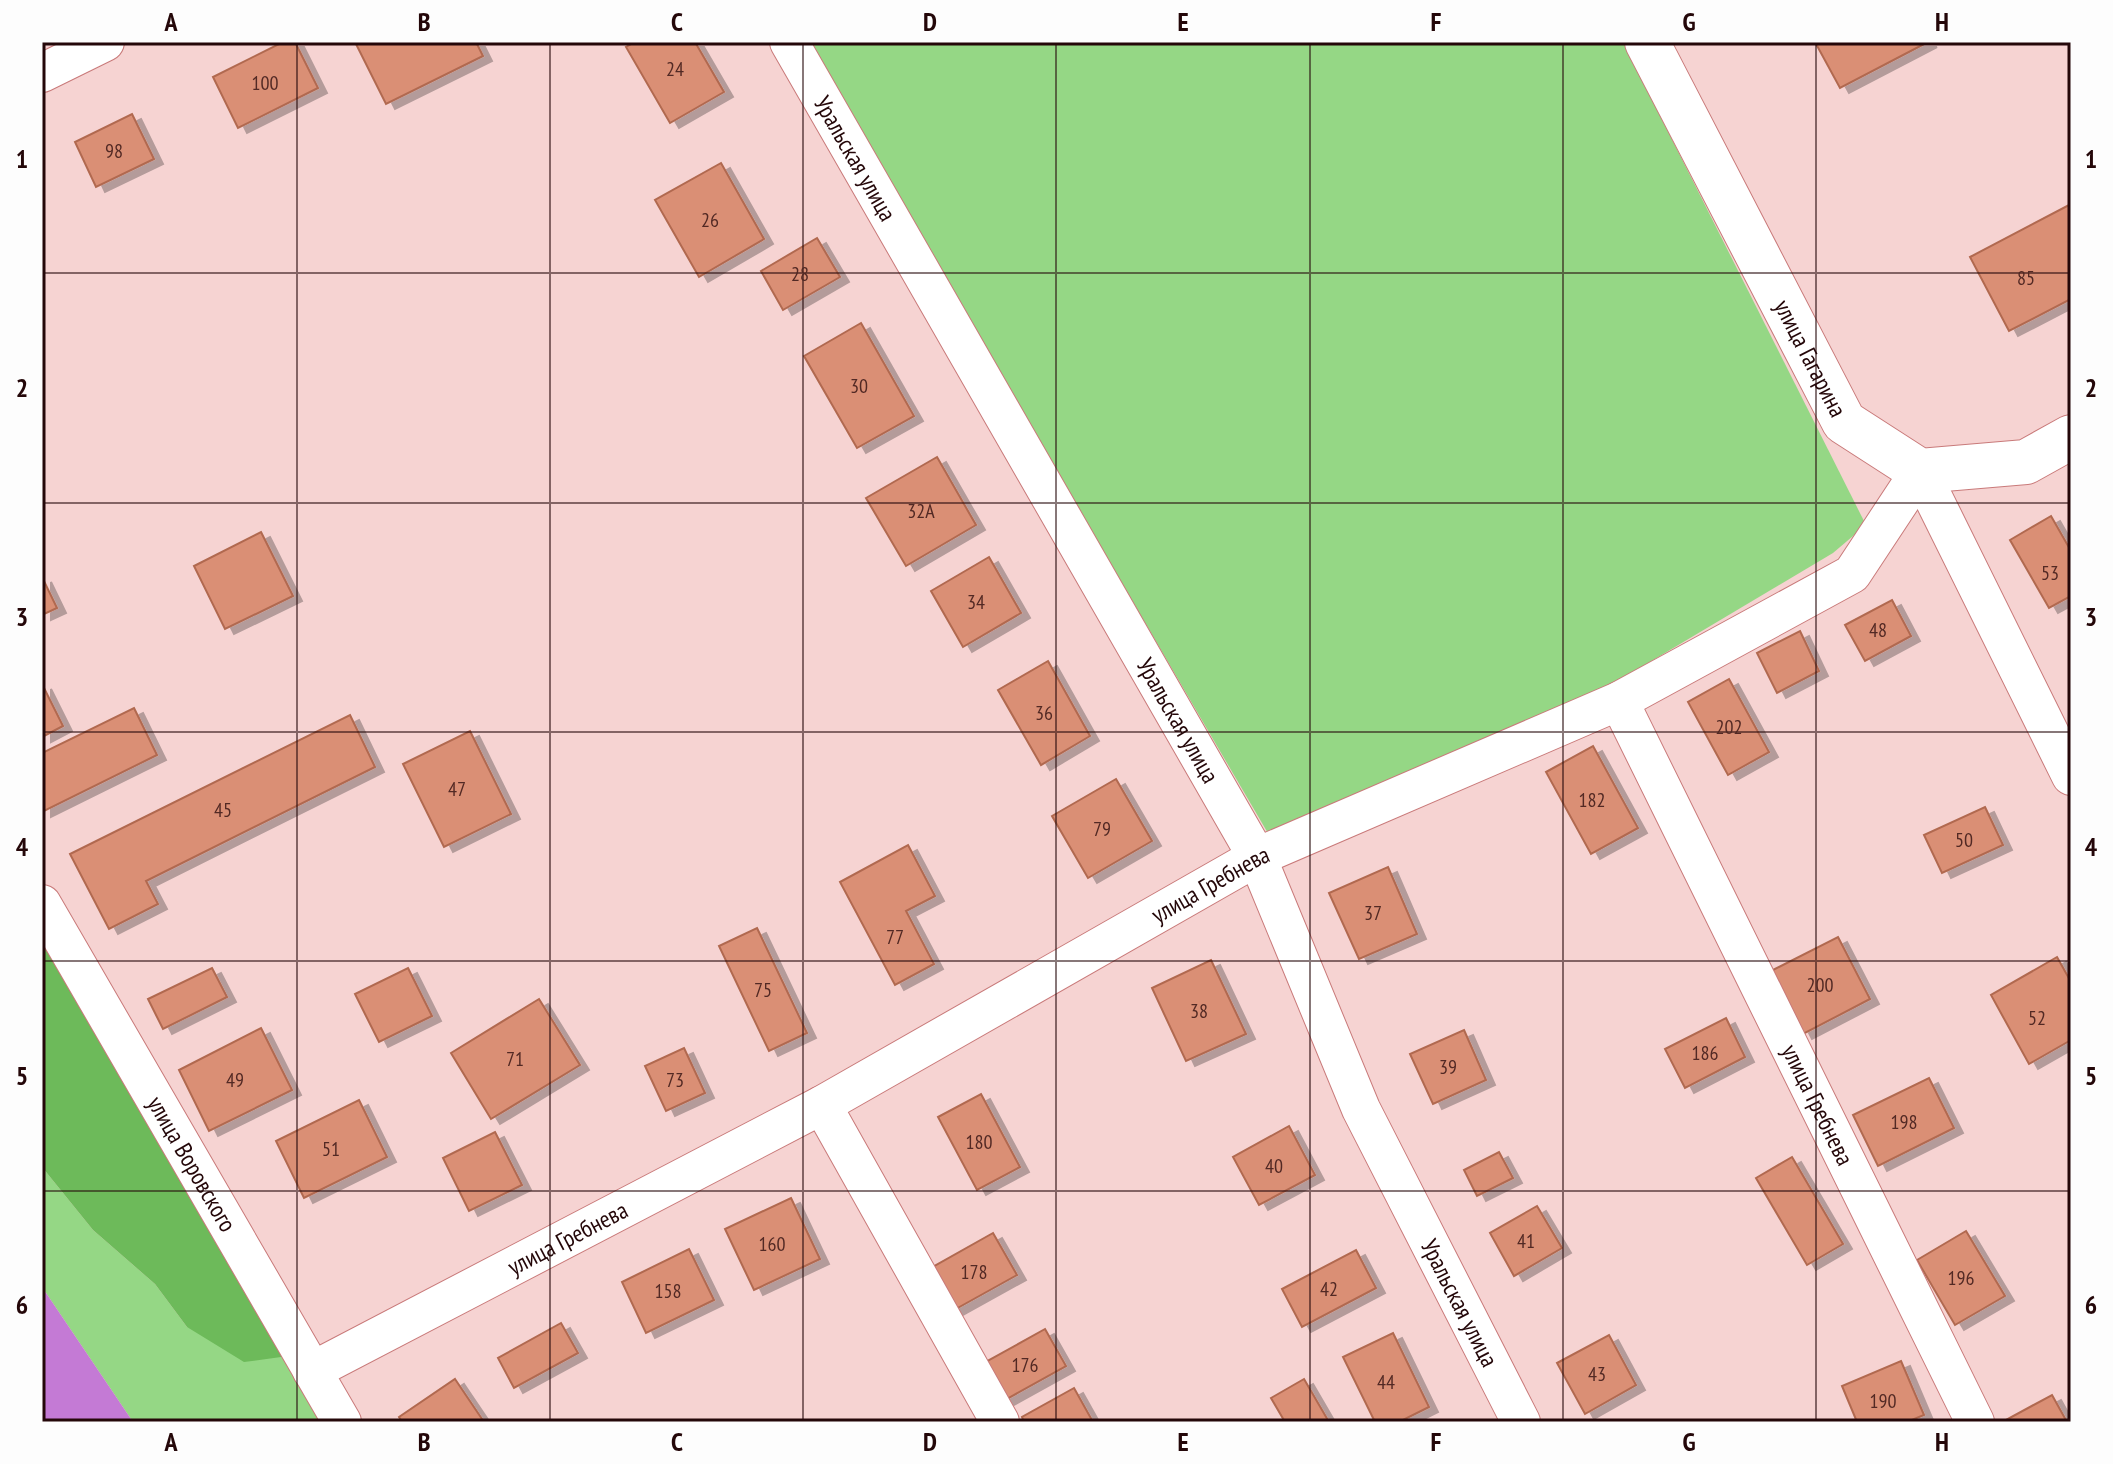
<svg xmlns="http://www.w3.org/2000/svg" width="2113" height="1464" viewBox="0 0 2113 1464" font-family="'PT Sans Narrow',sans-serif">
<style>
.green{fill:#95d785}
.forest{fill:#6dba5a}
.water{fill:#c47ad5}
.building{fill:#da8f75;stroke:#b16950;stroke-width:2;filter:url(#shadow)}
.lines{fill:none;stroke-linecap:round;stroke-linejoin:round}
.minor-casing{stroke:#c97a7a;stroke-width:40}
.primary-casing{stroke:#c97a7a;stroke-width:46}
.minor{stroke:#fff;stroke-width:38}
.primary{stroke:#fff;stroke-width:44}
.grid{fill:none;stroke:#240709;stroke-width:2;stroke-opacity:0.55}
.labels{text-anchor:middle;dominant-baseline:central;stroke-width:6;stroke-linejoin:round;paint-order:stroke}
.number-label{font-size:20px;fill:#522924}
.street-label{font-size:24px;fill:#240709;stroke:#fdfdfd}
.neatline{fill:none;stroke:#240709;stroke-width:3}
.grid-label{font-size:26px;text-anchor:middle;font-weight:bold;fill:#240709}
</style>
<defs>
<filter id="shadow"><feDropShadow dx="9" dy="5" stdDeviation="0" flood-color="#0004"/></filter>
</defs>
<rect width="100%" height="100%" fill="#f6d3d2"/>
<g class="green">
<polygon points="806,42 1623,42 1866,525 1833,553 1591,697 1269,835"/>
<polygon points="42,1167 93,1230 155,1284 187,1327 292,1349 323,1422 133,1422 42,1287"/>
</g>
<polygon class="forest" points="42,904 292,1349 281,1357 244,1362 187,1327 155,1284 93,1230 42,1167"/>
<polygon class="water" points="42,1287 133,1422 42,1422"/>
<g class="building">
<polygon points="283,42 295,42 318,88 238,128 213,77"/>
<polygon points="355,42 476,42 483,56 386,104"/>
<polygon points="635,42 695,42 724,92 670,123 626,47"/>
<polygon points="1815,42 1928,42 1840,88"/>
<polygon points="132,114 154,159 96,187 75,142"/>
<polygon points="721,163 764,239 699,277 655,200"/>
<polygon points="2071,204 2071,299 2009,331 1970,257"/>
<polygon points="817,238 840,277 783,310 761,271"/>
<polygon points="861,323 914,416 857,448 804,356"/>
<polygon points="937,457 976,525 906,566 866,498"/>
<polygon points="2051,516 2071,551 2071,596 2049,608 2010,540"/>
<polygon points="261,532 293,596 225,629 194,566"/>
<polygon points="989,557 1021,613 963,647 931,591"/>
<polygon points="42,577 57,608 42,615"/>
<polygon points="1892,600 1911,636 1865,661 1845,625"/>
<polygon points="1800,631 1819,671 1777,693 1757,653"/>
<polygon points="1048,661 1090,736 1041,765 998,690"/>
<polygon points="1729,679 1769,752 1728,775 1688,702"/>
<polygon points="42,684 63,726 42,737"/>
<polygon points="134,708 157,755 42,812 42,753"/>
<polygon points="350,715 375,767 146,881 158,904 109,929 70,854"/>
<polygon points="470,731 511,814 444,847 403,764"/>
<polygon points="1593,746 1638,828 1591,854 1546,772"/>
<polygon points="1116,779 1152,841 1088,878 1052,816"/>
<polygon points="1985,807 2003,845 1942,873 1924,835"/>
<polygon points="908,845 935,896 906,911 934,964 895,985 840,882"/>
<polygon points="1388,867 1417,934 1359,959 1329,893"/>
<polygon points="757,928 807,1033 769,1051 719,946"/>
<polygon points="1838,937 1870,999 1803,1034 1771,971"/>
<polygon points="2057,957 2071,982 2071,1040 2029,1064 1991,995"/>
<polygon points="1211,960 1246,1034 1186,1061 1152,988"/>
<polygon points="212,968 227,997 163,1029 148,999"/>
<polygon points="408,968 432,1016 379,1042 355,994"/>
<polygon points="539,999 580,1065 491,1119 451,1053"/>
<polygon points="1726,1018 1745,1057 1685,1088 1665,1049"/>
<polygon points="261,1028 292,1090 209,1131 179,1070"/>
<polygon points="1464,1030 1486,1080 1433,1104 1410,1054"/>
<polygon points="684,1048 705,1093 666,1111 645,1066"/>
<polygon points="1929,1078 1954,1128 1878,1166 1853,1115"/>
<polygon points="981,1094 1020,1167 977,1190 938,1117"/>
<polygon points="359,1100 387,1157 304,1198 276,1141"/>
<polygon points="1289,1126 1315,1175 1259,1205 1233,1157"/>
<polygon points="495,1132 522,1185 469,1211 443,1158"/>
<polygon points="1499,1152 1513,1178 1477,1196 1464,1170"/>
<polygon points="1792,1157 1843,1244 1807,1265 1756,1178"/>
<polygon points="791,1198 820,1259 754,1290 725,1229"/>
<polygon points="1537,1206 1562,1248 1514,1276 1490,1233"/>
<polygon points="1966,1231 2005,1296 1955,1325 1917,1260"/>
<polygon points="993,1233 1017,1275 954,1310 931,1268"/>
<polygon points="689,1249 714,1300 646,1333 622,1282"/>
<polygon points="1356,1250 1376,1288 1302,1327 1282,1289"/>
<polygon points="561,1323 578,1353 514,1388 498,1358"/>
<polygon points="1045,1329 1066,1366 1005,1400 984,1363"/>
<polygon points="1393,1333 1429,1407 1399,1422 1375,1422 1343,1357"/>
<polygon points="1609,1335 1636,1385 1585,1414 1557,1363"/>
<polygon points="1901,1361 1924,1415 1907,1422 1857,1422 1842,1386"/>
<polygon points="455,1379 484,1422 402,1422 399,1417"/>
<polygon points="1304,1379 1329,1422 1285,1422 1271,1398"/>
<polygon points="1074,1388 1093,1422 1024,1422 1022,1417"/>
<polygon points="2052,1395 2067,1422 2005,1422 2004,1421"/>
</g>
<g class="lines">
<defs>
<g id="minor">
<path id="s1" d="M789,42L1257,857L1361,1109L1521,1422"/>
<polyline points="42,73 105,42"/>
<polyline points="1920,471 2071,776"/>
<path id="s2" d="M1619,701L1975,1422"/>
<path id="s3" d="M42,904L342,1422"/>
<polyline points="822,1105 1000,1422"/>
<path id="s4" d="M312,1371L822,1105L1257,857L1619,701L1852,574L1920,471"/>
</g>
<g id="primary">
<path id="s5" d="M1647,42L1844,422L1920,471L2026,462L2071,437"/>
</g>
</defs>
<use href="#minor" class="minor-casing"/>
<use href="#primary" class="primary-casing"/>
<use href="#minor" class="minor"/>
<use href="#primary" class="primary"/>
</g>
<path class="grid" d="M297,42V1422M550,42V1422M803,42V1422M1056,42V1422M1310,42V1422M1563,42V1422M1816,42V1422M42,273H2071M42,503H2071M42,732H2071M42,961H2071M42,1191H2071"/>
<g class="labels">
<g class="number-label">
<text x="675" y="69">24</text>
<text x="265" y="83">100</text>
<text x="114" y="151">98</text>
<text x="710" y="220">26</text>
<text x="800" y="274">28</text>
<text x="2026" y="278">85</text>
<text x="859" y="386">30</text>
<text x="921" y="511">32А</text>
<text x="2050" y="573">53</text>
<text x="976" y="602">34</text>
<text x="1878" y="630">48</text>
<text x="1044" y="713">36</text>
<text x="1729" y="727">202</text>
<text x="457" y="789">47</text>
<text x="1592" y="800">182</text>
<text x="223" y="810">45</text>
<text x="1102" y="829">79</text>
<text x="1964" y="840">50</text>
<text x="1373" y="913">37</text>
<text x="895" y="937">77</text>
<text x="1820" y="985">200</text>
<text x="763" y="990">75</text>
<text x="1199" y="1011">38</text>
<text x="2037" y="1018">52</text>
<text x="1705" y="1053">186</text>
<text x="515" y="1059">71</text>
<text x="1448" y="1067">39</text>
<text x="235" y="1080">49</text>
<text x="675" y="1080">73</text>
<text x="1904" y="1122">198</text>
<text x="979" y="1142">180</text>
<text x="331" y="1149">51</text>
<text x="1274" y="1166">40</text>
<text x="1526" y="1241">41</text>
<text x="772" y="1244">160</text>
<text x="974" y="1272">178</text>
<text x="1961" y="1278">196</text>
<text x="1329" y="1289">42</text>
<text x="668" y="1291">158</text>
<text x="1025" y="1365">176</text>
<text x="1597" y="1374">43</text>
<text x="1386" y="1382">44</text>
<text x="1883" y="1401">190</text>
</g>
<g class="street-label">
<text stroke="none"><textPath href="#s1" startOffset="134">Уральская улица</textPath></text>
<text stroke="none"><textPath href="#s5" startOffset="356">улица Гагарина</textPath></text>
<text stroke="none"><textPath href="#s1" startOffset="782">Уральская улица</textPath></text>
<text stroke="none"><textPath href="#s4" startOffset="1022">улица Гребнева</textPath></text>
<text stroke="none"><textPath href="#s2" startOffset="450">улица Гребнева</textPath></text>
<text stroke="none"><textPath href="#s3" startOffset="300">улица Воровского</textPath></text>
<text stroke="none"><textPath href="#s4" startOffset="288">улица Гребнева</textPath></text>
<text stroke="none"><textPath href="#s1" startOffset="1430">Уральская улица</textPath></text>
</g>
</g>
<rect width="2113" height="1464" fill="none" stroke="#fdfdfd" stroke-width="88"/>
<rect x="44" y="44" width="2025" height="1376" class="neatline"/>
<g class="grid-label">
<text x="171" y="31">A</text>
<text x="424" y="31">B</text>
<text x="677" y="31">C</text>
<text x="930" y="31">D</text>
<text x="1183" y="31">E</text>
<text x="1436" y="31">F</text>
<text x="1689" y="31">G</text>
<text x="1942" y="31">H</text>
<text x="22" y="168">1</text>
<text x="2091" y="168">1</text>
<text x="22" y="397">2</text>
<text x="2091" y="397">2</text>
<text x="22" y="626">3</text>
<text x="2091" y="626">3</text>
<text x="22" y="856">4</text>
<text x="2091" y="856">4</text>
<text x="22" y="1085">5</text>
<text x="2091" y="1085">5</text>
<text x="22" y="1314">6</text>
<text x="2091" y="1314">6</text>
<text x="171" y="1451">A</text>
<text x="424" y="1451">B</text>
<text x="677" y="1451">C</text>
<text x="930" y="1451">D</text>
<text x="1183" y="1451">E</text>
<text x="1436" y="1451">F</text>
<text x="1689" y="1451">G</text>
<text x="1942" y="1451">H</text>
</g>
</svg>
